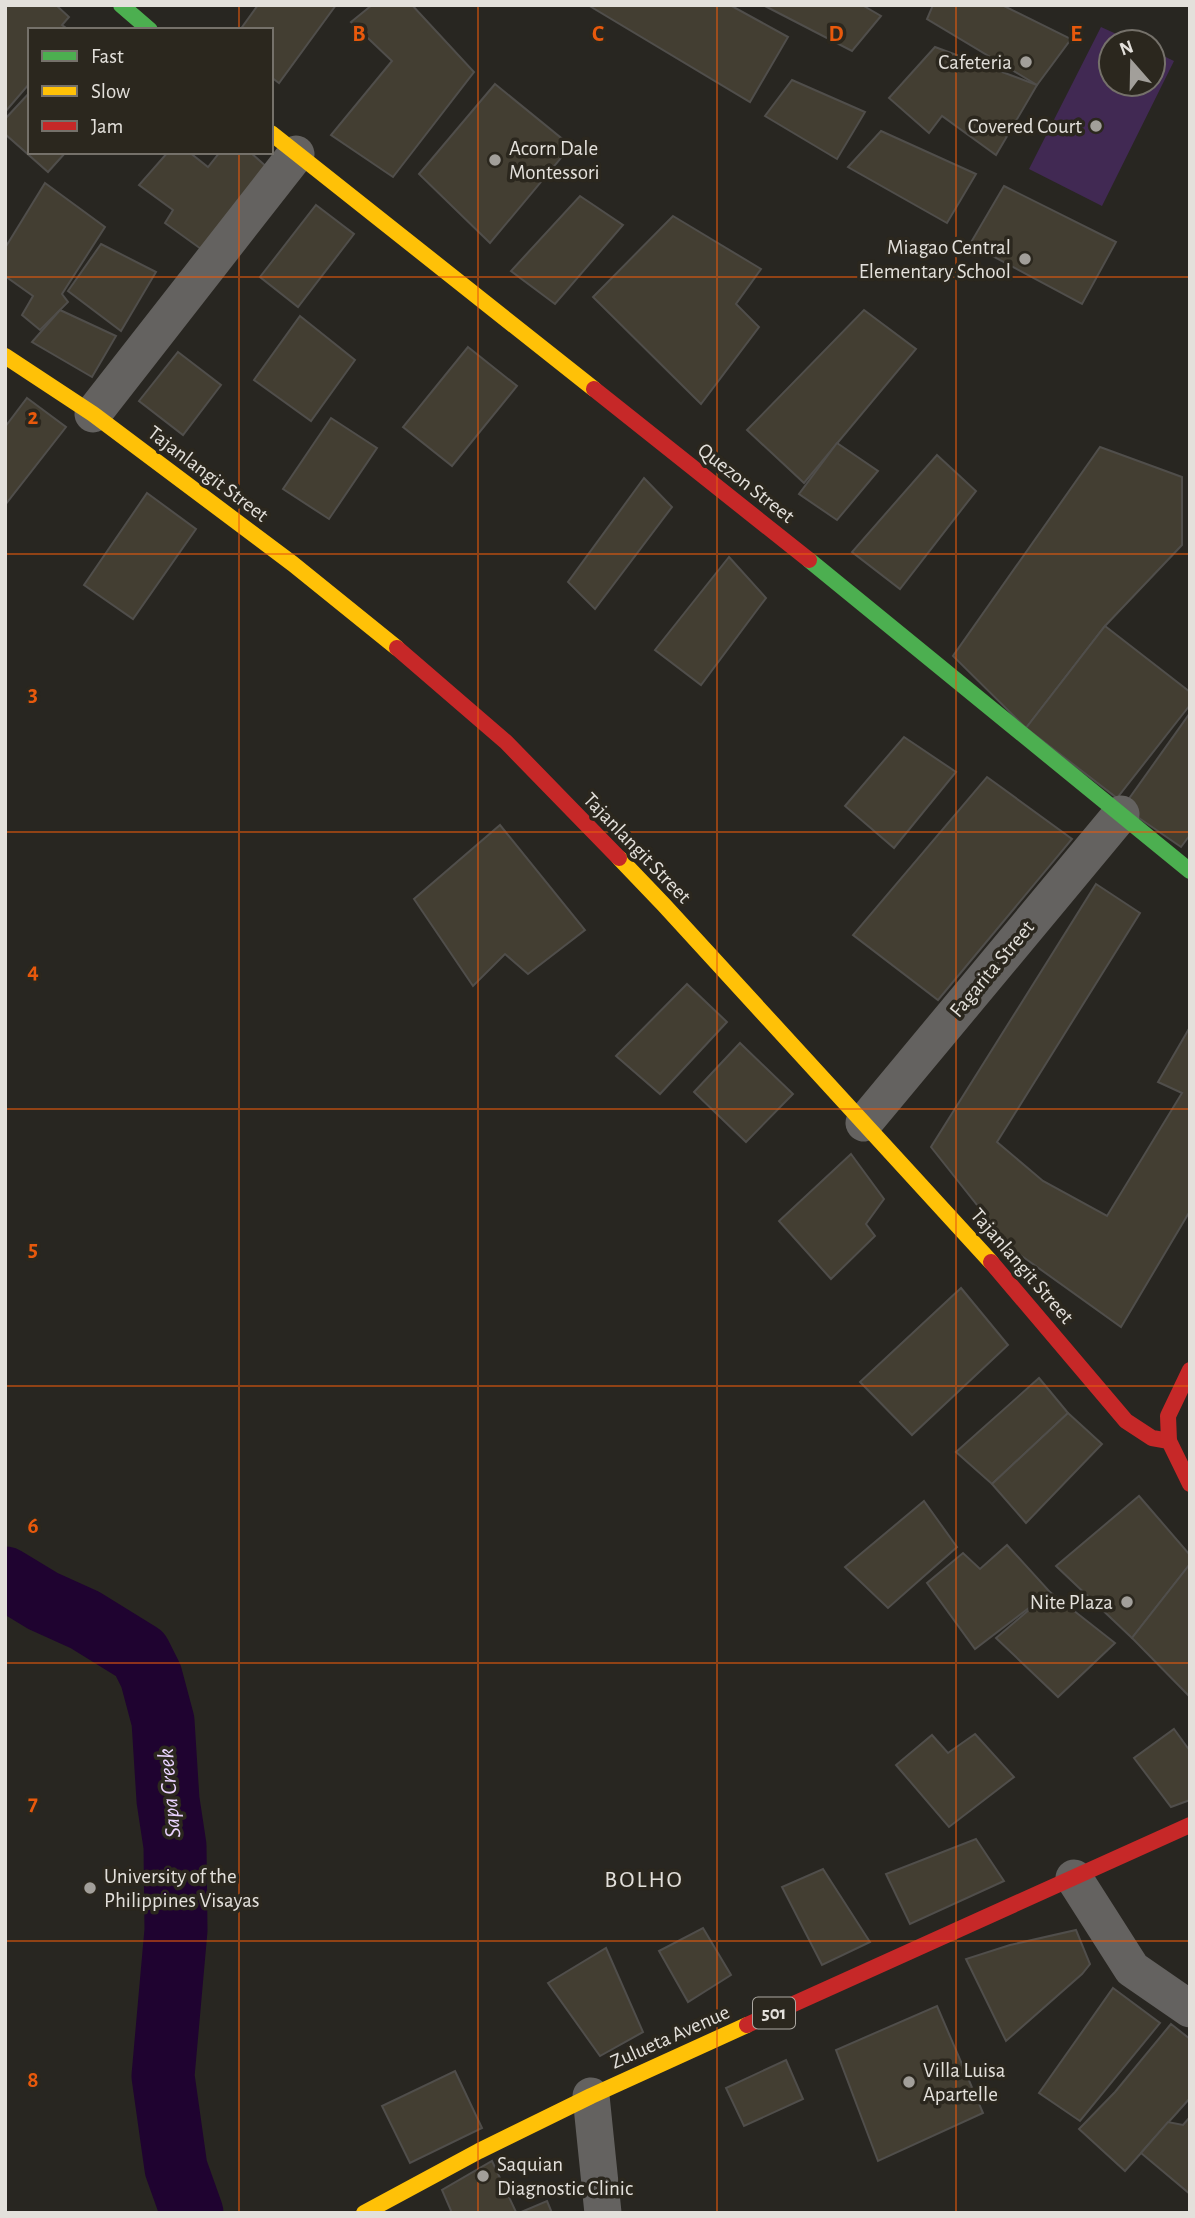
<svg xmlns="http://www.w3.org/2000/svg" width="1195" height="2218" viewBox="0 0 1195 2218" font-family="'Alegreya Sans',sans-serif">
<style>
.grass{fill:#412953}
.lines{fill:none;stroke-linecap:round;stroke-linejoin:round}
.river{stroke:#1f0330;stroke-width:63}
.building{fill:#433e32;stroke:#504e4b;stroke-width:2}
.street{stroke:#646260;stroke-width:37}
.fast{stroke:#4caf50;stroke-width:16}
.slow{stroke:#ffc107;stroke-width:16}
.jam{stroke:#c62828;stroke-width:16}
.grid{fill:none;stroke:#e8590c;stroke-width:2;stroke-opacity:0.55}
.poi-dot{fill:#a29f9a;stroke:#2b271e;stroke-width:2.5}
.labels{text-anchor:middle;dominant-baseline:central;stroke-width:7;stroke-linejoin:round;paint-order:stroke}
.shield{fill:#2b271e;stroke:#aca8a2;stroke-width:2}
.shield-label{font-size:19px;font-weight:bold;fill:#e3e0db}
.poi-label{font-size:21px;fill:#e3e0db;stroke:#2b271e;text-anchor:end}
.street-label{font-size:21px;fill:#e3e0db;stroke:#2b271e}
.water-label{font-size:23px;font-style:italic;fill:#ead3ff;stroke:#2b271e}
.quarter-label{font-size:24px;letter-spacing:2px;fill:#e3e0db;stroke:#2b271e}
.grid-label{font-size:23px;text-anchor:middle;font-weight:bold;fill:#e8590c;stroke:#2b271e;stroke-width:7;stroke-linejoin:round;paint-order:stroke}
</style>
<rect width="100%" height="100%" fill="#282621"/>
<polygon class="grass" points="1101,27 1134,42 1111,42 1111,84 1153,84 1153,51 1174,61 1102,206 1029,169"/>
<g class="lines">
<polyline class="river" points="5,1578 43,1601 85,1620 140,1654 151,1676 163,1721 168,1800 175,1846 176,1930 163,2076 176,2168 192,2213"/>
</g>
<g class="building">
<polygon points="5,5 56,5 69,17 62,25 69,30 30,30 30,83 5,112"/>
<polygon points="258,5 336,5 279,83 271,77 271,30 240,30"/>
<polygon points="372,5 412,5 474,72 393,177 331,135 392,61 351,22"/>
<polygon points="588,5 730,5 788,37 750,102"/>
<polygon points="763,5 862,5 881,16 852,51"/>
<polygon points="933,5 1002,5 1071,39 1037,85 927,19"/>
<polygon points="935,47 1037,85 996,155 942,116 929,133 889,98"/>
<polygon points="792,80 865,112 837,159 765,116"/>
<polygon points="495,84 571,146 490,243 419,174"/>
<polygon points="30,92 30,152 66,152 48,172 5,134 5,119"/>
<polygon points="881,131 976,174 947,223 848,167"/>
<polygon points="168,152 189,152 208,167 220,152 250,152 268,168 201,249 165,223 173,210 139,185"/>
<polygon points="45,183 105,227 62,294 68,302 40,330 22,315 33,296 5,276 5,248"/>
<polygon points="1004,186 1116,242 1082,304 970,244"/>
<polygon points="580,196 623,225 555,304 511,271"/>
<polygon points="316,205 354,234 298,307 260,277"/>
<polygon points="673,216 761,269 736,304 759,327 701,404 593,297"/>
<polygon points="101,244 156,272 121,331 68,291"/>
<polygon points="60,310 116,336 92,377 32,342"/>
<polygon points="864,310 916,349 804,483 747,430"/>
<polygon points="300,316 355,360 311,421 254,380"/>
<polygon points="468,347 517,386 452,466 403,427"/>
<polygon points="178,352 221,385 183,435 139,401"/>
<polygon points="27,398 66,427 5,505 5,427"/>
<polygon points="331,418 377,448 329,519 283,489"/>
<polygon points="837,443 878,471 837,520 799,494"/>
<polygon points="1100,447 1182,477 1182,545 1105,626 1026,728 953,656"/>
<polygon points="937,455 976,491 900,589 852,552"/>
<polygon points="644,478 672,507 595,609 568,582"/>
<polygon points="147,493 196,529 133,619 84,585"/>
<polygon points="729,557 766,598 701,685 655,650"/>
<polygon points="1105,626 1190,692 1190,705 1117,798 1026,728"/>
<polygon points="1190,713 1190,835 1181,847 1123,807"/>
<polygon points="904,737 956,772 894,848 845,806"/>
<polygon points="987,777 1072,839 938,1000 853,935"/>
<polygon points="500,825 585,930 528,974 505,954 473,986 414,899"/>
<polygon points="1096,884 1140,913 997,1142 1043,1181 1107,1216 1182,1093 1158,1082 1190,1027 1190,1211 1121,1327 1012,1249 931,1147"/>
<polygon points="687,984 727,1022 660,1094 616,1056"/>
<polygon points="740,1043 793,1094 746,1142 694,1092"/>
<polygon points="851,1154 884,1199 866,1224 875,1236 831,1279 779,1221"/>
<polygon points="961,1288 1008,1345 912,1435 860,1382"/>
<polygon points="1039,1378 1068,1413 992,1484 956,1452"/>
<polygon points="1068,1413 1102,1444 1026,1523 992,1484"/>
<polygon points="1139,1496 1190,1555 1190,1564 1132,1638 1056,1566"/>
<polygon points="924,1501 957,1547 888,1608 845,1567"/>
<polygon points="1007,1545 1050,1592 975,1649 927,1583 963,1553 980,1569"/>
<polygon points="1190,1564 1190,1697 1132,1638"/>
<polygon points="1050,1592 1115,1643 1058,1697 996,1638"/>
<polygon points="1174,1729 1190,1751 1190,1800 1171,1807 1134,1758"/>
<polygon points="975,1734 1014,1777 949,1827 896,1765 932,1735 948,1753"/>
<polygon points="976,1839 1004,1881 910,1924 886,1874"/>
<polygon points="823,1869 870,1942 822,1965 782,1887"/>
<polygon points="703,1928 731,1975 688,2002 659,1951"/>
<polygon points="1076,1930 1090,1964 1082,1974 1006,2041 966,1959 1010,1945"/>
<polygon points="606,1948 643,2032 600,2056 548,1983"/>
<polygon points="1113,1988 1160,2023 1080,2121 1039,2093"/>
<polygon points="937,2006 983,2113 878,2161 836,2050"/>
<polygon points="1171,2024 1190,2039 1190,2098 1125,2171 1079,2129 1115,2092"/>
<polygon points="786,2060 803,2099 744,2126 726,2088"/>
<polygon points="455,2071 482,2128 410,2163 382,2106"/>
<polygon points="1190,2117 1190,2194 1141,2153 1168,2122 1183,2125"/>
<polygon points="492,2161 516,2212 452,2213 442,2190"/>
<polygon points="547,2201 552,2213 519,2213"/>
</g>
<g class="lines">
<g class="street">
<polyline points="93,414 296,154"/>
<polyline points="864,1123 1121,814"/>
<polyline points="1074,1878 1132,1969 1190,2009"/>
<polyline points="591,2096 603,2213"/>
</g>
<g class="fast">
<polyline points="121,5 150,30"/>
<polyline points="809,560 1190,871"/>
</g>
<g class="slow">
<polyline points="271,133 594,389"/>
<polyline points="5,356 93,414 293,564 397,648"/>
<polyline points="619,858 664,905 991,1262"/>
<polyline points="364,2213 479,2151 591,2096 747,2025"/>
</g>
<g class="jam">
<polyline points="594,389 809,560"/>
<polyline points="397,648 506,742 619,858"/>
<polyline points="991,1262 1126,1421 1152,1438 1169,1441"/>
<polyline points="1190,1370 1168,1416 1169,1441 1190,1484"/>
<polyline points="747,2025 1190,1825"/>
</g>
</g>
<path class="grid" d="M239,5V30M478,5V2213M717,5V2213M956,5V2213M239,152V2213M5,277H1190M5,554H1190M5,832H1190M5,1109H1190M5,1386H1190M5,1663H1190M5,1941H1190"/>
<g class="poi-dot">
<circle cx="1026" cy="62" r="7"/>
<circle cx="1096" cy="126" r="7"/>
<circle cx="495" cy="160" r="7"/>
<circle cx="1025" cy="259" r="7"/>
<circle cx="1127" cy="1602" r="7"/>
<circle cx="90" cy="1888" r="7"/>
<circle cx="909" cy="2082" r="7"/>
<circle cx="483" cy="2176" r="7"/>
</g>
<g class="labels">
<rect class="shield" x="753" y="1997.5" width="42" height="31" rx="5"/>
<g class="shield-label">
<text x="774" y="2013">501</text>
</g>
<g class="poi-label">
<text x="1012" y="62">Cafeteria</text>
<text x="1082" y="126">Covered Court</text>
<text x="509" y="148" text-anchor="start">Acorn Dale<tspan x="509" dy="24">Montessori</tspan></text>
<text x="1011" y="247">Miagao Central<tspan x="1011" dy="24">Elementary School</tspan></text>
<text x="1113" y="1602">Nite Plaza</text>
<text x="104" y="1876" text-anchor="start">University of the<tspan x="104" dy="24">Philippines Visayas</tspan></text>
<text x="923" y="2070" text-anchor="start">Villa Luisa<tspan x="923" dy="24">Apartelle</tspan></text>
<text x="497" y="2164" text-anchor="start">Saquian<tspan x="497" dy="24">Diagnostic Clinic</tspan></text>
</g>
<g class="street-label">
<text transform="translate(208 474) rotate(37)">Tajanlangit Street</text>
<text transform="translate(746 483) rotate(38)">Quezon Street</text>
<text transform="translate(637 848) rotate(46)">Tajanlangit Street</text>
<text transform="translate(992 969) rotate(-50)">Fagarita Street</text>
<text transform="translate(1022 1266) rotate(49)">Tajanlangit Street</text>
<text transform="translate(670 2037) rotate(-24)">Zulueta Avenue</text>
</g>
<g class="water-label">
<text transform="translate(170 1793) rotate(-95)">Sapa Creek</text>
</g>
<g class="quarter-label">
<text x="644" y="1880">BOLHO</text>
</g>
</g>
<g class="grid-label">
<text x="359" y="41">B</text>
<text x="598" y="41">C</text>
<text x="836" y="41">D</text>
<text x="1076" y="41">E</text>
<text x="33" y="424">2</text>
<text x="33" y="701">3</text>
<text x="33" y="978">4</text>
<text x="33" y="1256">5</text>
<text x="33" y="1533">6</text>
<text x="33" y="1810">7</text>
<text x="33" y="2087">8</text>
</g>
<rect width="1195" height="2218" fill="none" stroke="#e3e0db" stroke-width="14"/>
<rect x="28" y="28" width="245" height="126" fill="#2b271e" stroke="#75716a" stroke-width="2"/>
<rect x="42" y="51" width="35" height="10" fill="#4caf50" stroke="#75716a" stroke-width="2"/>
<text x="91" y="63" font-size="21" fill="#e3e0db">Fast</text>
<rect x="42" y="86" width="35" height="10" fill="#ffc107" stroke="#75716a" stroke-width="2"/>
<text x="91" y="98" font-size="21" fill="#e3e0db">Slow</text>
<rect x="42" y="121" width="35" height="10" fill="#c62828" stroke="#75716a" stroke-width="2"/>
<text x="91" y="133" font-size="21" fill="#e3e0db">Jam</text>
<g transform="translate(1132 63) rotate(340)"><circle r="33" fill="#2b271e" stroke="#75716a" stroke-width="2"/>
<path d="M0-5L12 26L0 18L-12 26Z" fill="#a29f9a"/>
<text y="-10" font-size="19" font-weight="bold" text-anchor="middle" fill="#e3e0db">N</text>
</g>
</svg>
